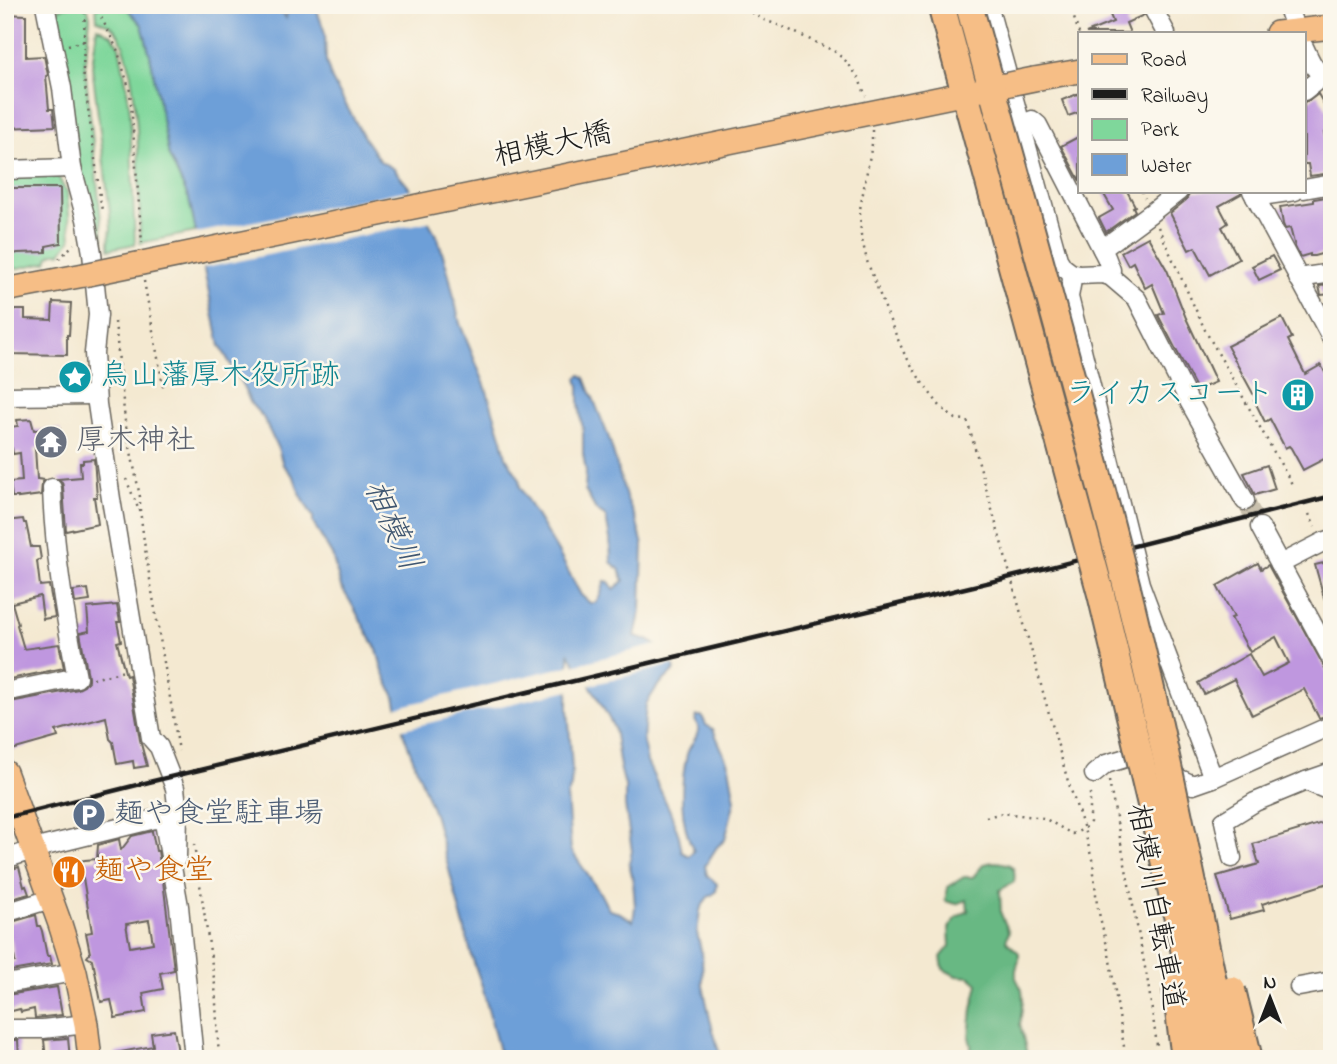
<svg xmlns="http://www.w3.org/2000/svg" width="1337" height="1064" viewBox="0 0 1337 1064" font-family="'Indie Flower','Klee One',sans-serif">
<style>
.green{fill:#7fd79b;stroke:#4e7a5c;stroke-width:2}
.forest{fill:#67b883;stroke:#426a50;stroke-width:2}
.water{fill:#6d9fd8;stroke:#445e7a;stroke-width:2;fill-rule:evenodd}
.pier{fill:#f4e9d1}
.building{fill:#bf97df;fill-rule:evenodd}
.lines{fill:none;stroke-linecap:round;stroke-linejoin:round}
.minor-tunnel{stroke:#c9c0ad;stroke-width:18;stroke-dasharray:18 9;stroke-linecap:butt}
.minor-casing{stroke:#68645b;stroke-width:21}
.major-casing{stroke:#68645b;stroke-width:26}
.path{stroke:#68645b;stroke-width:2.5;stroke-dasharray:2 5;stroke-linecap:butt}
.minor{stroke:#fff;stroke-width:18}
.major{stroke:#f6be86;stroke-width:23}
.rail{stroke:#1c1c1c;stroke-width:4.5}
.major-bridge-casing{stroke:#68645b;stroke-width:26;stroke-linecap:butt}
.highway-bridge-casing{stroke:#68645b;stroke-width:30;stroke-linecap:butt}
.major-bridge{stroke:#f6be86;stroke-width:23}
.highway-bridge{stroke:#f6be86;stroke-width:26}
.labels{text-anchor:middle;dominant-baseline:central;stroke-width:5;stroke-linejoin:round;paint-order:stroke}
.street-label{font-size:30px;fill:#1c1c1c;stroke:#fbf7ec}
.culture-label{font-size:30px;fill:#0d838f;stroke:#fbf7ec;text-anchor:start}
.worship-label{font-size:30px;fill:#5b616d;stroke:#fbf7ec;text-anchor:start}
.service-label{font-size:30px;fill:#4e5e75;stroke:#fbf7ec;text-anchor:start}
.food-label{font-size:30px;fill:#c56008;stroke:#fbf7ec;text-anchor:start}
.water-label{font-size:32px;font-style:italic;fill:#405771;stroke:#fbf7ec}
</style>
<rect width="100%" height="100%" fill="#fbf7ec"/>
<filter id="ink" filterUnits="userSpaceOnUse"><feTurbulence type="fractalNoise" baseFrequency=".0143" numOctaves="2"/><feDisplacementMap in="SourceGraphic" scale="14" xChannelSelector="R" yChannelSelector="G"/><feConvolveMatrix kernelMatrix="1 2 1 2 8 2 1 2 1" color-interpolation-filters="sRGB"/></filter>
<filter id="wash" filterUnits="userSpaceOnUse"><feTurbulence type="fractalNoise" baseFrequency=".00686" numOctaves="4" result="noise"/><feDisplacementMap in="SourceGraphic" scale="28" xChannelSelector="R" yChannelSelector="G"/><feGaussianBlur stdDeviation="1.57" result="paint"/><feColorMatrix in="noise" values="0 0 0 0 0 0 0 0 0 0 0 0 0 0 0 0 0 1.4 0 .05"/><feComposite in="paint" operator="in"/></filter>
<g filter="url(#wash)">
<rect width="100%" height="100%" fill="#f4e9d1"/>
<g class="green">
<polygon points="72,5 87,5 90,17 85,65 104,250 98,251 81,182 56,10"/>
<path d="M96,5H124L142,25L150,55L169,156L189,199L196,232L140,243C139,201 142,51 112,27C108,24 102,22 97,20Z"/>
<polygon points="97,27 112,35 119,46 126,82 130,111 135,244 109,249 109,241 111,229 110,213 92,66"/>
<path d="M56,173C61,179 61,186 67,191L71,239L61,253C53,252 48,255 47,262L5,271V176Z"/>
</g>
<path class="forest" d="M993,862C1009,863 1017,864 1014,882L1000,890L1001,914L1009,932L1006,941L1019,953V960L1016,970V978L1022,990L1023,1000L1020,1024L1028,1059H976L971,1055V1045L969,1037L972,1009L978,984L970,977L956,976L943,969L941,957L950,946L949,928L957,917L968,911L967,900L956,904L945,901L948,887L964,877H973L984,864Z"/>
<path class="water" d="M124,5H280L282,12L286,18L288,5H315L325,33L326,62L332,80L365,139L380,161L394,169L408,186L438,238L449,275L460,324L485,385L502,439L506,457L519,478L520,487L531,507L557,550L581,595L590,603H595L600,596L605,581L609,582L614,589L624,581L619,569L611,562L610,539L606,517L596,510L585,490L586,471L583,454V431L579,404V386L577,378L581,375L585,378L609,438L626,497L636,519L643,545L641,609L635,636C653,640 670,652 675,670L657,687L646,704L643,741L647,762L670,811L679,836L682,852L689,856L694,851C679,822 680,785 687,754C691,741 704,733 695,720L697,716H702L706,725L713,729L729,766L735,800L725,840L717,847L705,866L707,875L717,884L716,892L707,898L700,910L697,933L702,954L703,986L710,1019L721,1059H501L482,986L472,957L435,817L404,735L395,697L383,672L377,650L350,601L341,587L332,555L313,523V517L300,494L294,477L283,465L279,451L263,417L251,404L243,386L220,346L189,199L169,156L150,55L142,25ZM569,654L597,696L614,728L620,767L625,786V806L632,851L629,863L633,880L635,907L633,921L620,913L609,910L600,893L571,850L567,796L571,787L572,769L568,708Z"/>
<g class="pier">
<polygon points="413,189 432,221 200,269 192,234"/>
<polygon points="661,644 675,657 677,664 586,686 573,665"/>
<polygon points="572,665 573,689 399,730 394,708"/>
</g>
<g id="blocks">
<g class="building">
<polygon points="1106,5 1140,5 1144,15 1126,23 1130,33 1086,33 1113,22"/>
<polygon points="5,14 26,15 26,57 44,56 48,75 46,76 49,109 53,109 55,126 5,128"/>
<polygon points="1080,93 1080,112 1068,116 1062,100"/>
<polygon points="1318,94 1332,118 1332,130 1324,133 1329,157 1332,157 1332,173 1310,176 1308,164 1304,164 1304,102 1310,100"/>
<polygon points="1080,136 1080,181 1061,146"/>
<polygon points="11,188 60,188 61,243 46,246 46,252 18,253 5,256 5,203 11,202"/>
<polygon points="1102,191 1127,191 1135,206 1133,207 1135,211 1106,232 1099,218 1113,210"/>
<polygon points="1194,191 1241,191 1241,194 1219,206 1228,223 1222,227 1239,259 1210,275 1195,247 1189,250 1170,213 1186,200 1190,193"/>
<polygon points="1332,196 1332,251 1314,256 1310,256 1310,254 1300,257 1295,247 1290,228 1285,229 1283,224 1280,207 1314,202 1314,199"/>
<polygon points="1148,237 1167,270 1186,318 1216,382 1197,390 1158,315 1164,313 1152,284 1145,288 1133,262 1128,265 1121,252"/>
<polygon points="1272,256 1280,270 1259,280 1252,266"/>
<polygon points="1332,285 1332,294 1321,295 1319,286"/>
<polygon points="53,302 71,303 69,335 67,335 67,355 8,354 9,310 25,310 25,319 52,320"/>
<polygon points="1282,318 1292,338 1288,340 1305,374 1321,365 1332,385 1332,455 1303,470 1291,448 1289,446 1285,448 1270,419 1265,422 1254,400 1256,399 1227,346"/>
<polygon points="31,419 34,430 60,429 61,442 47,444 47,447 35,448 37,479 45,480 42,483 41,495 18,498 18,497 12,497 10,482 22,481 20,453 13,454 12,448 7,448 6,435 11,434 10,427 18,426 17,420"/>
<polygon points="94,459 97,497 94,497 98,524 66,531 63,487 62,482 58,479 81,477 80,463 83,463 83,460"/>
<polygon points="1267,465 1275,489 1255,495 1244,473"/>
<polygon points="23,519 24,523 26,523 31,547 39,547 41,559 37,561 40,586 49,585 55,617 43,619 40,596 12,603 18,624 17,625 24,649 59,644 64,668 5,680 5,521"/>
<polygon points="1332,561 1332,612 1328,612 1315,565"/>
<polygon points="1258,563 1261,569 1268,565 1332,681 1332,714 1319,718 1304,689 1252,715 1234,679 1204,694 1198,683 1249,654 1262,677 1289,663 1276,637 1250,652 1231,618 1234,617 1217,586"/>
<polygon points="88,589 90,601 75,603 73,591"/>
<polygon points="117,605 120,622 117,622 121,641 117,642 126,676 129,675 140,740 147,766 134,768 133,761 117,764 113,742 110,739 106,717 56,731 58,737 5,752 5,703 78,689 84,686 88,681 88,676 80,633 89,631 87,608"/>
<polygon points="1332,820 1332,882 1262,904 1264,910 1230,919 1217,876 1259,864 1253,844"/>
<path d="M152,831L156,851H158L163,881L174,970L160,973L163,989L143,993L146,1012L115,1018L111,1000L101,1002L94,966H93L92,960L87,957L90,953L86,933L92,932L83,878L65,882L61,865L85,860L97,859L98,845L119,839L121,850L132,836ZM149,920L153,943L130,947L126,924Z"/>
<polygon points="19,867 24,887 26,886 29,894 5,901 5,871"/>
<polygon points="36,915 38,926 40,926 42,931 47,956 50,956 52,964 5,972 5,964 15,962 11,938 6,939 5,924"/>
<polygon points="57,987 62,1015 35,1018 34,1009 21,1012 20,1009 8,1012 5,997 7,995"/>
<polygon points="174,1030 178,1052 172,1053 174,1059 115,1059 115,1053 153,1046 151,1033"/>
<polygon points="68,1038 70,1059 46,1059 44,1040"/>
<polygon points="5,1040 18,1040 19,1059 5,1058"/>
</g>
</g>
</g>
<g filter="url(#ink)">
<use href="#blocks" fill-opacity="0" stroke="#68645b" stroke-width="2"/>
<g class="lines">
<polyline class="minor-tunnel" points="1245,501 1260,527"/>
<defs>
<g id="minor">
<polyline points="45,5 62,88 72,168 86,219 92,253 98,315 94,353 97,404 111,499 151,738 159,747 175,788 178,814 177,857 173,865"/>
<polyline points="988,5 1058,259 1063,267 1071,273 1079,275 1102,274 1110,276 1137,299 1189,401 1245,501"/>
<polyline points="1151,5 1166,33"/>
<polyline points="1287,5 1297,33"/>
<path d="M1304,47C1311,61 1314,75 1332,76"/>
<polyline points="1304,91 1323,76"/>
<polyline points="1032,120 1038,125 1106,257 1111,270 1110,276"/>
<polyline points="5,170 72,168"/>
<polyline points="1304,189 1332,184"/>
<polyline points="1252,191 1332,339"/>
<polyline points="1255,197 1295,191"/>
<polyline points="1102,249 1151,213 1179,191"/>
<polyline points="1071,273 1072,280 1069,297 1140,584 1213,778 1332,725"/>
<polyline points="1298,278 1332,273"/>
<polyline points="5,396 96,395"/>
<polyline points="1260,527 1332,660"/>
<polyline points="1280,564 1323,542 1332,539"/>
<path d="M5,692L68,679L77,678C65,615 54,552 52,488"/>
<polyline points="1094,774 1106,764 1129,757 1151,756 1163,761 1178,778 1193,785 1213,778"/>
<polyline points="1306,781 1332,772"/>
<polyline points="1232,858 1224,821 1255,802 1306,781 1332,792"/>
<polyline points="5,859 45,846 163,817 179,906 194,1059"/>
<polyline points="5,913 51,899"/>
<polyline points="5,984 75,972"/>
<polyline points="1299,987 1332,981"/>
<polyline points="5,1029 43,1029 86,1024"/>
</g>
<g id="major">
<polyline points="1277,33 1332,27"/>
<polyline points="1034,79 1080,71"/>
<polyline points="5,290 84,275"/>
<polyline points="5,772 60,924 75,972 86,1024 90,1059"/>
</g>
</defs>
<use href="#minor" class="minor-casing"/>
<use href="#major" class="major-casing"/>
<g class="path">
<polyline points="85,5 83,71 102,211"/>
<polyline points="95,5 117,49 130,91 142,243"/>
<polyline points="740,5 764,20 781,26 834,51 847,62 858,77 866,96"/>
<polyline points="1070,5 1080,37"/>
<polyline points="68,45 85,41"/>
<polyline points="872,130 872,144 860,209 861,235 867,261 892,326 904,353 923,384 940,406 950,415 956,419 967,420 1067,778 1084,829 1093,863 1097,905 1109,954 1126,1059"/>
<polyline points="1142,191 1145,198"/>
<polyline points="1158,227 1205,330 1292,484"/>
<polyline points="59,259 74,244"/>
<polyline points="144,281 164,391"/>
<polyline points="115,322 125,421 140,497 140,510 146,556 179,751"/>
<polyline points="126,479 138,508"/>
<polyline points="1309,514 1315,527"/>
<polyline points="93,679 124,671"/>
<polyline points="1109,781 1148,983 1159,1059"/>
<polyline points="986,817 1003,813 1044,818 1072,834 1084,829 1090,822 1090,791"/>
<polyline points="194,844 215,985 219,1059"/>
</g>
<use href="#minor" class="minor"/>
<use href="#major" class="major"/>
<polyline class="rail" points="5,818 149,782 1003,579 1332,496"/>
<defs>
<polyline id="major-bridge" points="84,275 1034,79"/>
<g id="highway-bridge">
<polyline points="941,5 1101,594 1176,910 1207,1059"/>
<path d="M969,5C1022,198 1077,390 1126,584C1165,741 1196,900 1229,1059"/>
<polyline points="1176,988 1185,1059"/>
<polyline points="1232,990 1249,1059"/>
</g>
</defs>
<use href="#major-bridge" class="major-bridge-casing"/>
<use href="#highway-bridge" class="highway-bridge-casing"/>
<use href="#major-bridge" class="major-bridge"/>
<use href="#highway-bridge" class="highway-bridge"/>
</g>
</g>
<defs>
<symbol id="sight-disc" viewBox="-11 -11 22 22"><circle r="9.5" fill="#0f9aa8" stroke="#fbf7ec"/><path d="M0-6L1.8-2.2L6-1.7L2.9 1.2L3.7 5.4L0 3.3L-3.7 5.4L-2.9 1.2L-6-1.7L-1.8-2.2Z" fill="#fff"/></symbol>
<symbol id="building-disc" viewBox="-11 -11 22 22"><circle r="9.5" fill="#0f9aa8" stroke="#fbf7ec"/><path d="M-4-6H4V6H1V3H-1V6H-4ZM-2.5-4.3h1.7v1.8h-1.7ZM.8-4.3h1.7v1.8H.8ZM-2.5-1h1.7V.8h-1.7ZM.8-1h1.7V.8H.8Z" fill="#fff"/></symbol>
<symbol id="temple-disc" viewBox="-11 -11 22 22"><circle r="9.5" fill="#6b7280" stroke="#fbf7ec"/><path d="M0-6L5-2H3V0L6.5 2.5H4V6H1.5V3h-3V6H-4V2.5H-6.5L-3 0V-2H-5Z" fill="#fff"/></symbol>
<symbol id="parking-disc" viewBox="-11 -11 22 22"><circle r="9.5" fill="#5c6f8a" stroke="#fbf7ec"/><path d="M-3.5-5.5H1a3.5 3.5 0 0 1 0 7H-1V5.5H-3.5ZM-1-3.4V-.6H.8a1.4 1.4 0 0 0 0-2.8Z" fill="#fff"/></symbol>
<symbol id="restaurant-disc" viewBox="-11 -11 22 22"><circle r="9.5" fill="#e8710a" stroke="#fbf7ec"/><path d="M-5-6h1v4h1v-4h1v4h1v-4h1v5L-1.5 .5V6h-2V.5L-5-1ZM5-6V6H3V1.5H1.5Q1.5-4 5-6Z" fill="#fff"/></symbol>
</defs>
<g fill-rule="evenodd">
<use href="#sight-disc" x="56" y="358" width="38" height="38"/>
<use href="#building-disc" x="1279" y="376" width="38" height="38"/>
<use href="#temple-disc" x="32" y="423" width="38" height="38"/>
<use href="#parking-disc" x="70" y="796" width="38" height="38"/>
<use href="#restaurant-disc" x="50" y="853" width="38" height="38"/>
</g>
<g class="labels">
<g class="street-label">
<text transform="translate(553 146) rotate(-12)">相模大橋</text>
<text transform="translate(1154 907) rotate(80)">相模川自転車道</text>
</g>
<g class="culture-label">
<text x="100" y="377">烏山藩厚木役所跡</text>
<text x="1274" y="395" text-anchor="end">ライカスコート</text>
</g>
<g class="worship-label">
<text x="76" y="442">厚木神社</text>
</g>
<g class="service-label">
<text x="114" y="815">麺や食堂駐車場</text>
</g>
<g class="food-label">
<text x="94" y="872">麺や食堂</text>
</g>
<g class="water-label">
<text transform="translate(391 526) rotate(66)">相模川</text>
</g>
</g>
<rect width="1337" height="1064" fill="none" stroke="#fbf7ec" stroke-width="28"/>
<rect x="1078" y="32" width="228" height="161" fill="#fbf7ec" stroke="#a29f99" stroke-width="2"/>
<rect x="1092" y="54" width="35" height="10" fill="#f6be86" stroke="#a29f99" stroke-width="2"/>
<text x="1141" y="66" font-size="21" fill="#1c1c1c">Road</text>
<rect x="1092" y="89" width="35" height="10" fill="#1c1c1c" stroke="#a29f99" stroke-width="2"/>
<text x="1141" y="102" font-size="21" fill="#1c1c1c">Railway</text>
<rect x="1092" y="119" width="35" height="21" fill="#7fd79b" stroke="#a29f99" stroke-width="2"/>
<text x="1141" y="136" font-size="21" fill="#1c1c1c">Park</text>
<rect x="1092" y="154" width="35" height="21" fill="#6d9fd8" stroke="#a29f99" stroke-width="2"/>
<text x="1141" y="172" font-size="21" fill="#1c1c1c">Water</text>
<g transform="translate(1270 998)" stroke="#fbf7ec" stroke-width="5" paint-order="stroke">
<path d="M0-5L12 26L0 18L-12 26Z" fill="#1c1c1c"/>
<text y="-10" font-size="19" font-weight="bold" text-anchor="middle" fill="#1c1c1c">N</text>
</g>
</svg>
